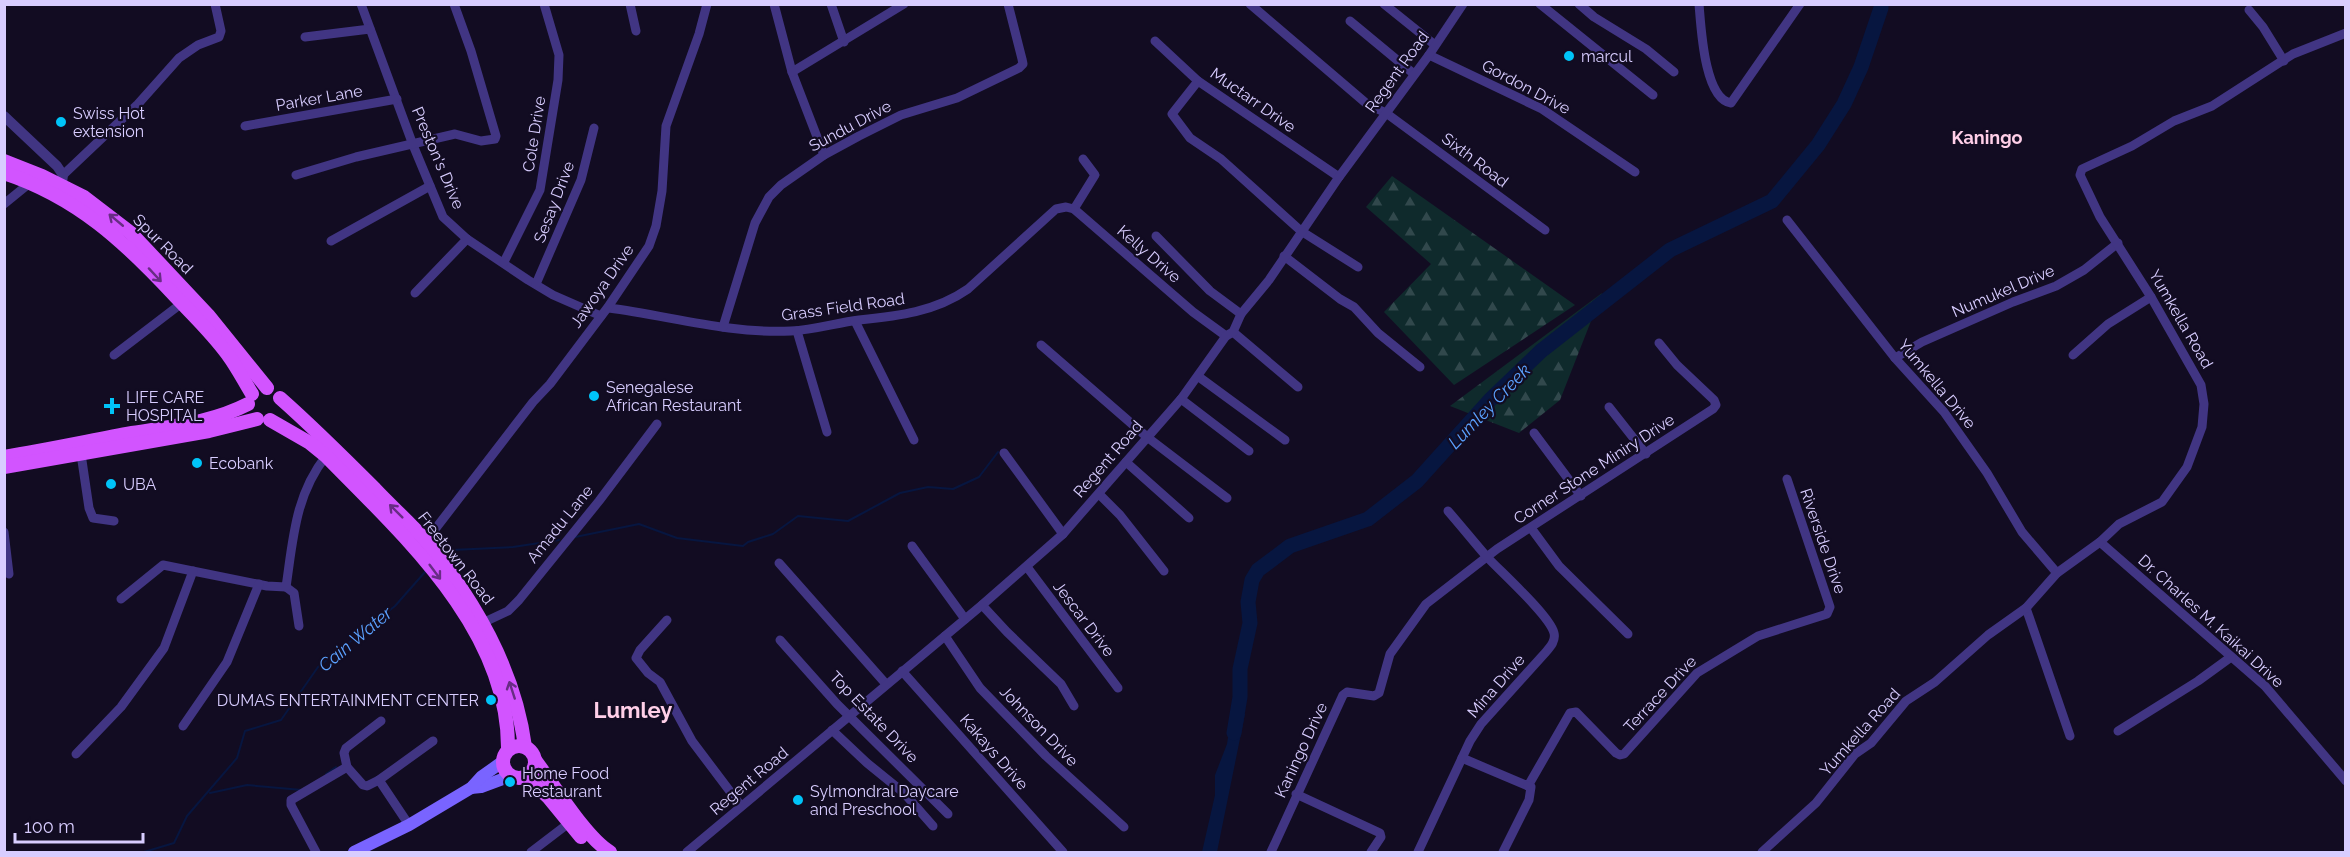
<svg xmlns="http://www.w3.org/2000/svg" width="2350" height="857" viewBox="0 0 2350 857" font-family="Raleway,sans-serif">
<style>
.forest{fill:url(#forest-firs)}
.water{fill:#071640}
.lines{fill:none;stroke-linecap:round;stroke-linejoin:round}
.stream{stroke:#071640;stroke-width:2}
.river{stroke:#071640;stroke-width:15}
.minor{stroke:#413583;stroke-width:9}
.tertiary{stroke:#413583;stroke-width:10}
.secondary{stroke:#7964ff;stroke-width:12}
.primary{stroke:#d254ff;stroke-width:14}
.oneway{stroke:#682c85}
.poi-dot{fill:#00c4f8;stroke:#120c22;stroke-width:2}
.labels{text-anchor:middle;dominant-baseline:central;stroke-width:4.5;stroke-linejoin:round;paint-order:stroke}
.poi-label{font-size:16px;fill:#d8cdff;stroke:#120c22;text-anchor:start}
.street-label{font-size:16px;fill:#d8cdff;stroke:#120c22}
.neighbourhood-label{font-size:18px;font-weight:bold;fill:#ffcfe8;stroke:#120c22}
.water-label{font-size:18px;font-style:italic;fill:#5ba1ff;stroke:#120c22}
.district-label{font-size:22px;font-weight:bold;fill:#ffcfe8;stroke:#120c22}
</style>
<defs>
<pattern id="forest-firs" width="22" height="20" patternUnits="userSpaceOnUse" patternTransform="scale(1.5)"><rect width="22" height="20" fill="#0f2a2c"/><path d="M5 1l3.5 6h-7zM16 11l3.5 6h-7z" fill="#31484c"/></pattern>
</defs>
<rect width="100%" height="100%" fill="#120c22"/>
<g class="forest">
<polygon points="1392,176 1575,305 1454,385 1384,312 1431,264 1366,207"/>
<polygon points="1602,293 1560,400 1519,433 1450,406"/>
</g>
<polygon class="water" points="1232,711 1245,714 1217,852 1202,852 1215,795 1215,775 1227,744"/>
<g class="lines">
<g class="stream">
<polyline points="1881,8 1892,4"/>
<polyline points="575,537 639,524 677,538 743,546 748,542 773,534 798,516 848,521 900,493 928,487 953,489 979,477 998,452"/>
<polyline points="452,550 513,547 559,540"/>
<polyline points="326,774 336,767"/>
<polyline points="210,793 247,785 302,790"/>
<polyline points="144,852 174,843 187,816 237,758 245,731 281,720 318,667 395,606 425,572"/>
</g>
<polyline class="river" points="1234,733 1240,697 1240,669 1250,623 1248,602 1252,580 1258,570 1290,546 1368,519 1417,481 1490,400 1541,351 1670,250 1772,201 1818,145 1844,104 1861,67 1881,8"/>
<g class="minor">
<polyline points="361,4 413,145 443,217 467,239 528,280 553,295 601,316"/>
<polyline points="630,4 636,31"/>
<polyline points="774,4 792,72 824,155"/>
<polyline points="831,4 844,42"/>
<polyline points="1250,4 1367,104 1386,113 1545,230"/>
<polyline points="1384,4 1435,45"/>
<polyline points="1540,4 1653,95"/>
<polyline points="1579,4 1594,17 1646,49 1674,72"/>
<path d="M1699,4C1701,26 1704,99 1731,103L1800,4"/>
<polyline points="2249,10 2263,27 2284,61"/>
<polyline points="1350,21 1414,74"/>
<polyline points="305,37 370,29"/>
<polyline points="1155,41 1198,81 1339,177"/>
<polyline points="1429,55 1542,109 1635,172"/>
<polyline points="792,72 904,4"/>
<polyline points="1198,81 1172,114 1190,138 1221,159 1301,231 1358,267"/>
<polyline points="245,126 397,99"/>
<polyline points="63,175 138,104 179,58 198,45 219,37 221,31 215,4"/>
<polyline points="296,175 356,157 455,134 481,141 495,139 496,136 471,51 454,4"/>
<polyline points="4,204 31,182"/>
<polyline points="1074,209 1095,175 1083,159"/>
<polyline points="1787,220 1895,358 1944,412 1987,473 2022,532 2057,573"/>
<polyline points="1156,236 1210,291 1241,314"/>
<polyline points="331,241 430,186"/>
<polyline points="1284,256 1340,299 1354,307 1378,333 1420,367"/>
<polyline points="504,262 540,190 558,80 559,55 544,4"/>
<polyline points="536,284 581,180 594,128"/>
<polyline points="415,293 467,239"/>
<path d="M609,308C670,316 729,334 791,331C814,330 836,323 859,320C898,316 935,312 968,289L1056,209L1066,207L1074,209L1193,312L1226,336"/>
<polyline points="855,321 914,440"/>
<polyline points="723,327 755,223 769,197 781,185 824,155 859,136 901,115 957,98 1019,68 1023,64 1022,59 1008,4"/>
<polyline points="797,331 827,432"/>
<polyline points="1233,332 1298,387"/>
<polyline points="1041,345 1147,437 1227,498"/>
<polyline points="114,355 182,303"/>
<polyline points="2073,355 2108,324 2151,297"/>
<polyline points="1895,358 1922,342 2013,302 2056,286 2084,270 2118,243"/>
<polyline points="1199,377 1285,440"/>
<polyline points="1181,399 1249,451"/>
<polyline points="1609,407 1646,454"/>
<polyline points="1534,433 1581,496"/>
<polyline points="1004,453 1063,534"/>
<polyline points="81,454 89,508 93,518 114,521"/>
<polyline points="1126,462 1189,518"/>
<polyline points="1099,494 1120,515 1164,571"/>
<polyline points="1531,528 1559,566 1628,634"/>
<polyline points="4,532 9,574"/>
<polyline points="426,541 533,402 550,384 608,307 649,246 656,226 662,191 666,126 699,34 707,4"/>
<polyline points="2100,542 2265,686 2346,781"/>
<polyline points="912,546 965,619"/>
<polyline points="779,563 886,684"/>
<polyline points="1027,567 1118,688"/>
<polyline points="286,587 294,593 299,626"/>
<path d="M121,599L163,565L267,586L286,587C293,540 295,495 326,456"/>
<polyline points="982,605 1007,632 1061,684 1074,706"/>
<polyline points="2026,608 2070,736"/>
<polyline points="667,620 640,650 636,658 648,673 660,682 692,741 741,806"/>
<polyline points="478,625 508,611 519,600 599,501 657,424"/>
<polyline points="945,636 980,688 1046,756 1124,827"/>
<polyline points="780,640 837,704 948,814"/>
<polyline points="902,671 1063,852"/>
<polyline points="183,726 227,662 259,584"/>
<polyline points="832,730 867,763 904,793 933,826"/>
<polyline points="2118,731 2198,681 2231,657"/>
<polyline points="76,754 121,707 164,648 193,571"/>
<polyline points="1462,758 1528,786 1570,713 1576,712 1616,753 1620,755 1624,754 1697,673 1758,636 1827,614 1830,607 1787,479"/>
<polyline points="347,767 363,785 367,786 379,780"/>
<polyline points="1296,794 1380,833 1381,837 1371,852"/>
<polyline points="409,825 379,780 433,741"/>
<polyline points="316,852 291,805 291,800 347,767 344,753 346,748 381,721"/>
<polyline points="531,852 569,823"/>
<polyline points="687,852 982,605 1063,534 1181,399 1226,336 1233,332 1241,314 1269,280 1339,177 1429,55 1463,4"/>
<polyline points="1271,852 1343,695 1347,692 1374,696 1379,693 1390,654 1426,604 1497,549 1713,409 1716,405 1714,400 1677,365 1659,343"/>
<path d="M1418,852L1470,741L1481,724L1545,653C1550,647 1556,641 1554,633C1550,616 1501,572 1487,557C1474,542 1461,526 1448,511"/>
<polyline points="1503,852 1529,800 1531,787 1528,786"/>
<polyline points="1762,852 1816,803 1855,754 1871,743 1906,701 1935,682 1988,635 2026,608 2057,573 2100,542 2119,524 2162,502 2187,467 2202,427 2204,404 2201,385 2151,297 2100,217 2080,175 2082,169 2132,146 2174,121 2212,106 2293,54 2346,33"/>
</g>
<polyline class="tertiary" points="4,116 57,166 63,175 61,191"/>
<g class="secondary">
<polyline points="471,788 481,787 511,776"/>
<polyline points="354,852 409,825 471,788 481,777 502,762"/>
</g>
<g class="primary">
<polyline points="4,161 42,176 84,197 131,233 208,315 267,388"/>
<path d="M4,173C77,197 125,242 176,297C194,316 213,334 228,355C237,367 244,381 252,394"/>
<path d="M280,398C313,427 344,458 375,489C392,507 410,523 426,541C475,601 515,669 525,747"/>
<path d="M270,420L310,443L326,456C403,535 509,629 508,749"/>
<path d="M4,457C47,450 89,441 132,433C172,426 211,423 248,404"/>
<polyline points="4,467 209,431 257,419"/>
<circle cx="519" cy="762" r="16"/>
<path d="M535,760C554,785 586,838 610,852"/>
<polyline points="526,776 549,798 581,837"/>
</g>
</g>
<defs><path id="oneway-shaft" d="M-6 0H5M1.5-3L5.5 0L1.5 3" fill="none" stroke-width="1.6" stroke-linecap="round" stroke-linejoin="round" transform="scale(1.5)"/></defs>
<g class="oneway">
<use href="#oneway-shaft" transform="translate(116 220) rotate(-140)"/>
<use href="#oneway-shaft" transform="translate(155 275) rotate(47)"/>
<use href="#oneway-shaft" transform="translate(396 511) rotate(-135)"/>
<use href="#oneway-shaft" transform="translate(435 572) rotate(53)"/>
<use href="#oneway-shaft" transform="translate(512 690) rotate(-108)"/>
</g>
<g class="poi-dot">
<circle cx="1569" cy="56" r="6"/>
<circle cx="61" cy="122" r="6"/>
<circle cx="594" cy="396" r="6"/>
<path d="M109 397h6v6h6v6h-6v6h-6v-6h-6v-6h6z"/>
<circle cx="197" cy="463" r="6"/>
<circle cx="111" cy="484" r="6"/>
<circle cx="491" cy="700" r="6"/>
<circle cx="510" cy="782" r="6"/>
<circle cx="798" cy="800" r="6"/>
</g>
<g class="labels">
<g class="poi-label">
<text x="1581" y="56">marcul</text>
<text x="73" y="113">Swiss Hot<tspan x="73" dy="18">extension</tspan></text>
<text x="606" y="387">Senegalese<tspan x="606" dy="18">African Restaurant</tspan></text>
<text x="126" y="397">LIFE CARE<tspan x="126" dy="18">HOSPITAL</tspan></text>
<text x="209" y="463">Ecobank</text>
<text x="123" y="484">UBA</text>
<text x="479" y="700" text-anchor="end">DUMAS ENTERTAINMENT CENTER</text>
<text x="522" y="773">Home Food<tspan x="522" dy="18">Restaurant</tspan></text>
<text x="810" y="791">Sylmondral Daycare<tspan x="810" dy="18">and Preschool</tspan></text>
</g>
<g class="street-label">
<text transform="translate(1397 72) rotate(-54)">Regent Road</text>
<text transform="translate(1526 87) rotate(28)">Gordon Drive</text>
<text transform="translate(319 98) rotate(-10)">Parker Lane</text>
<text transform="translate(1253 100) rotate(35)">Muctarr Drive</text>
<text transform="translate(850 126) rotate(-28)">Sundu Drive</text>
<text transform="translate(534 134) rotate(-81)">Cole Drive</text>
<text transform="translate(438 158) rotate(67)">Preston's Drive</text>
<text transform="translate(1475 160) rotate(37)">Sixth Road</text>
<text transform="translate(554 202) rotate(-69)">Sesay Drive</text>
<text transform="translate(163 244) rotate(45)">Spur Road</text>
<text transform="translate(1149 254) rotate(41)">Kelly Drive</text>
<text transform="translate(602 286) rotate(-55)">Jawoya Drive</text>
<text transform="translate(2003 291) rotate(-23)">Numukel Drive</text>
<text transform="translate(843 307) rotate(-8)">Grass Field Road</text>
<text transform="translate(2181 319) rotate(60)">Yumkella Road</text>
<text transform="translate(1937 384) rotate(50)">Yumkella Drive</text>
<text transform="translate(1108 459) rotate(-49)">Regent Road</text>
<text transform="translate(1594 469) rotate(-33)">Corner Stone Miniry Drive</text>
<text transform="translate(560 524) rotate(-51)">Amadu Lane</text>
<text transform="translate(1823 541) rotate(71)">Riverside Drive</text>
<text transform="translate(456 558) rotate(52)">Freetown Road</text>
<text transform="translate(1084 619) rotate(53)">Jescar Drive</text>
<text transform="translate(2211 621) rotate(42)">Dr. Charles M. Kaikai Drive</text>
<text transform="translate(1496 686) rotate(-49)">Mina Drive</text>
<text transform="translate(1660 694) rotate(-47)">Terrace Drive</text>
<text transform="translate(874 717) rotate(46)">Top Estate Drive</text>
<text transform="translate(1039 726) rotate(46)">Johnson Drive</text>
<text transform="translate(1860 732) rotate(-48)">Yumkella Road</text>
<text transform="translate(1301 750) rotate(-65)">Kaningo Drive</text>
<text transform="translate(994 752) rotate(49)">Kakays Drive</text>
<text transform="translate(749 781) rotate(-40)">Regent Road</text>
</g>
<g class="neighbourhood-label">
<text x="1987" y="137">Kaningo</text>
</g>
<g class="water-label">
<text transform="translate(1489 406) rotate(-46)">Lumley Creek</text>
<text transform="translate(355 639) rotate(-40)">Cain Water</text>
</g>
<g class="district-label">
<text x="633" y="710">Lumley</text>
</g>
</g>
<rect width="2350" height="857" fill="none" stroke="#d8cdff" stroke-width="12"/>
<path d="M15 833v9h128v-9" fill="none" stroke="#d8cdff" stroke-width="3"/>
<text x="24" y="833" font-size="18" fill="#d8cdff" stroke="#120c22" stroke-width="4.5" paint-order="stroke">100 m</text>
</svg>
